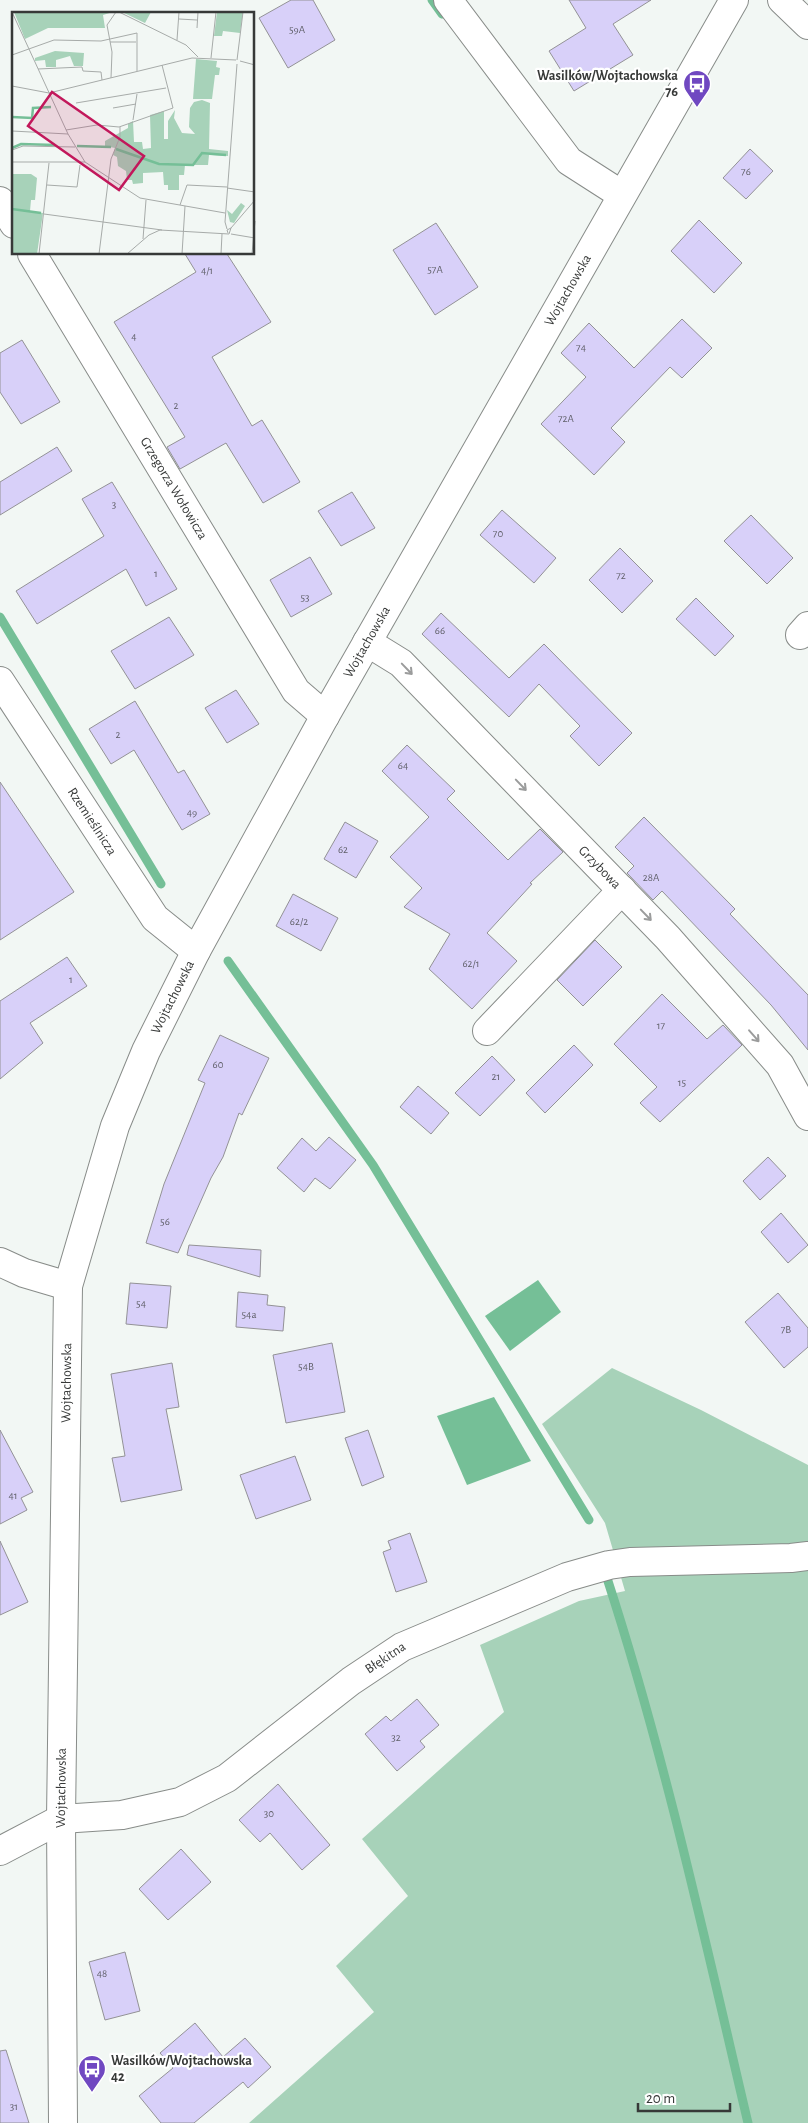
<svg xmlns="http://www.w3.org/2000/svg" width="808" height="2123" viewBox="0 0 808 2123" font-family="'Alegreya Sans',sans-serif">
<style>
.green{fill:#a7d2b9}
.water{fill:#75bf97}
.lines{fill:none;stroke-linecap:round;stroke-linejoin:round}
.stream{stroke:#75bf97;stroke-width:9}
.building{fill:#d8d0f9;stroke:#939296}
.minor-casing{stroke:#888c89;stroke-width:30}
.minor{stroke:#fff;stroke-width:28}
.oneway{stroke:#9b9c9c}
.labels{text-anchor:middle;dominant-baseline:central;stroke-width:4.5;stroke-linejoin:round;paint-order:stroke}
.number-label{font-size:11px;fill:#5f5f68}
.poi-label{font-size:14px;font-weight:bold;fill:#373938;stroke:#fff;text-anchor:end}
.street-label{font-size:14px;fill:#373938;stroke:#fff}
.inset-river{fill:none;stroke:#75bf97;stroke-width:2.5}
.inset-road{fill:none;stroke:#a7aba9;stroke-width:1}
.view{fill:#c2185b;fill-opacity:0.15;stroke:#c2185b;stroke-width:2.5}
.inset-edge{fill:none;stroke:#373938;stroke-width:2.5}
</style>
<rect width="100%" height="100%" fill="#f2f7f4"/>
<polygon class="green" points="612,1368 701,1410 808,1465 808,2123 249,2123 374,2012 336,1966 408,1896 362,1839 504,1712 480,1645 579,1601 625,1591 605,1523 542,1424"/>
<g class="water">
<polygon points="538,1280 561,1312 510,1351 485,1316"/>
<polygon points="494,1397 531,1461 467,1485 437,1416"/>
</g>
<g class="lines">
<g class="stream">
<polyline points="432,0 442,14"/>
<polyline points="0,617 161,884"/>
<polyline points="228,961 373,1165 589,1520"/>
<path d="M607,1578C665,1757 705,1940 748,2123"/>
</g>
</g>
<g class="building">
<polygon points="291,0 313,0 335,40 288,68 259,18"/>
<polygon points="569,0 651,0 613,24 633,55 574,91 549,51 586,28"/>
<polygon points="750,149 773,171 746,199 723,178"/>
<polygon points="699,220 742,263 714,293 671,251"/>
<polygon points="436,223 478,287 435,315 393,250"/>
<polygon points="185,254 227,254 271,322 212,357 252,426 262,420 300,482 263,503 226,443 180,469 167,447 185,437 114,322 196,272"/>
<polygon points="682,319 712,348 682,378 670,367 611,428 625,442 594,475 541,424 586,377 561,353 589,323 634,368"/>
<polygon points="22,340 60,402 21,424 0,392 0,353"/>
<polygon points="57,447 72,471 0,515 0,482"/>
<polygon points="112,482 177,589 146,606 126,569 37,624 16,591 104,536 82,499"/>
<polygon points="352,492 375,528 341,546 318,511"/>
<polygon points="502,510 556,558 534,583 480,535"/>
<polygon points="751,515 793,558 767,584 724,541"/>
<polygon points="620,548 653,581 622,613 589,580"/>
<polygon points="310,557 332,594 291,617 270,580"/>
<polygon points="696,598 734,636 715,656 676,619"/>
<polygon points="441,613 509,678 544,644 632,733 599,766 570,736 580,726 539,684 509,717 422,634"/>
<polygon points="169,617 194,655 135,689 111,651"/>
<polygon points="236,690 259,724 227,743 205,708"/>
<polygon points="135,701 178,773 184,770 210,814 182,830 134,750 111,764 89,729"/>
<polygon points="407,745 455,791 447,799 508,860 540,829 563,852 530,883 532,884 487,933 517,961 472,1009 429,969 450,934 404,907 422,888 390,857 429,817 382,771"/>
<polygon points="0,782 74,892 0,940"/>
<polygon points="644,817 735,909 730,914 808,995 808,1050 771,1005 662,891 653,900 627,873 634,866 615,847"/>
<polygon points="345,822 378,841 356,878 324,859"/>
<polygon points="293,894 338,918 321,951 276,926"/>
<polygon points="595,940 622,967 583,1006 557,980"/>
<polygon points="67,957 87,986 30,1023 43,1043 0,1079 0,1001"/>
<polygon points="662,994 707,1039 723,1025 742,1045 660,1122 640,1103 657,1087 614,1044"/>
<polygon points="220,1035 269,1058 242,1115 239,1113 223,1157 211,1178 178,1253 146,1243 164,1184 205,1083 198,1080"/>
<polygon points="574,1045 593,1065 545,1113 526,1093"/>
<polygon points="492,1056 515,1080 480,1116 455,1093"/>
<polygon points="418,1086 449,1113 431,1134 400,1107"/>
<polygon points="329,1137 356,1160 330,1189 315,1178 304,1192 277,1168 302,1138 316,1151"/>
<polygon points="768,1157 786,1176 760,1200 743,1181"/>
<polygon points="781,1213 808,1245 788,1263 761,1232"/>
<polygon points="189,1245 261,1250 260,1277 187,1255"/>
<polygon points="130,1283 171,1286 167,1328 126,1324"/>
<polygon points="238,1292 268,1295 267,1305 285,1307 283,1331 236,1327"/>
<polygon points="778,1293 808,1328 808,1347 784,1368 745,1322"/>
<polygon points="332,1343 345,1412 286,1423 273,1355"/>
<polygon points="172,1363 179,1407 166,1409 182,1490 121,1502 112,1458 125,1456 111,1374"/>
<polygon points="0,1430 33,1492 21,1498 27,1510 0,1524"/>
<polygon points="368,1430 384,1477 362,1486 345,1438"/>
<polygon points="295,1456 311,1500 256,1519 240,1475"/>
<polygon points="410,1533 427,1582 396,1592 383,1552 391,1549 388,1541"/>
<polygon points="0,1541 28,1602 0,1615"/>
<polygon points="417,1699 439,1725 420,1741 425,1747 397,1771 365,1734 386,1716 391,1721"/>
<polygon points="278,1784 330,1845 302,1870 270,1833 260,1842 239,1820"/>
<polygon points="181,1849 211,1882 168,1920 139,1889"/>
<polygon points="125,1952 140,2011 105,2020 89,1962"/>
<polygon points="195,2023 223,2057 245,2038 271,2067 248,2088 243,2082 194,2123 161,2123 139,2096 173,2068 160,2053"/>
<polygon points="6,2050 29,2123 0,2123 0,2051"/>
</g>
<g class="lines">
<defs>
<g id="minor">
<polyline points="448,0 569,161 622,195"/>
<polyline points="782,0 808,25"/>
<polyline points="0,201 14,224"/>
<path id="s1" d="M32,254L296,691L325,716"/>
<polyline points="800,635 808,626"/>
<path id="s2" d="M367,642L401,663L668,938L780,1065L808,1116"/>
<path id="s3" d="M0,681L155,918L196,951"/>
<polyline points="487,1031 622,890"/>
<polyline points="0,1262 24,1273 68,1286"/>
<path id="s4" d="M0,1851L61,1819L122,1815L180,1802L227,1778L351,1681L402,1647L567,1577L609,1565L630,1562L791,1558L808,1556"/>
<path id="s5" d="M63,2123L61,1819L68,1286L115,1126L146,1051L196,951L325,716L734,0"/>
</g>
</defs>
<use href="#minor" class="minor-casing"/>
<use href="#minor" class="minor"/>
</g>
<defs><path id="oneway-shaft" d="M-6 0H5M1.5-3L5.5 0L1.5 3" fill="none" stroke-width="1.6" stroke-linecap="round" stroke-linejoin="round" transform="scale(1.25)"/></defs>
<g class="oneway">
<use href="#oneway-shaft" transform="translate(407 669) rotate(46)"/>
<use href="#oneway-shaft" transform="translate(521 785) rotate(46)"/>
<use href="#oneway-shaft" transform="translate(646 915) rotate(46)"/>
<use href="#oneway-shaft" transform="translate(754 1036) rotate(49)"/>
</g>
<defs>
<symbol id="bus-pin" viewBox="-11 -11 22 30"><path d="M0 17L-7.5 6A9.5 9.5 0 1 1 7.5 6Z" fill="#7048c1" stroke="#fff"/><path d="M-5-6H5V4H4V6H2V4H-2V6H-4V4H-5ZM-3.5-4V0h7V-4ZM-3.5 1.2v1.5H-2V1.2ZM2 1.2v1.5H3.5V1.2Z" fill="#fff"/></symbol>
</defs>
<g fill-rule="evenodd">
<use href="#bus-pin" x="681" y="68" width="32" height="43"/>
<use href="#bus-pin" x="76" y="2053" width="32" height="43"/>
</g>
<g class="labels">
<g class="number-label">
<text x="297" y="29">59A</text>
<text x="746" y="171">76</text>
<text x="435" y="269">57A</text>
<text x="207" y="270">4/1</text>
<text x="134" y="336">4</text>
<text x="581" y="347">74</text>
<text x="176" y="405">2</text>
<text x="566" y="418">72A</text>
<text x="114" y="504">3</text>
<text x="498" y="533">70</text>
<text x="156" y="573">1</text>
<text x="621" y="575">72</text>
<text x="305" y="597">53</text>
<text x="440" y="630">66</text>
<text x="118" y="734">2</text>
<text x="403" y="765">64</text>
<text x="192" y="812">49</text>
<text x="343" y="849">62</text>
<text x="651" y="877">28A</text>
<text x="299" y="921">62/2</text>
<text x="471" y="963">62/1</text>
<text x="71" y="979">1</text>
<text x="661" y="1025">17</text>
<text x="218" y="1064">60</text>
<text x="496" y="1076">21</text>
<text x="682" y="1082">15</text>
<text x="165" y="1221">56</text>
<text x="141" y="1303">54</text>
<text x="249" y="1314">54a</text>
<text x="786" y="1329">7B</text>
<text x="306" y="1366">54B</text>
<text x="13" y="1495">41</text>
<text x="396" y="1737">32</text>
<text x="269" y="1813">30</text>
<text x="102" y="1973">48</text>
<text x="14" y="2106">31</text>
</g>
<g class="poi-label">
<text x="678" y="76">Wasilków/Wojtachowska<tspan x="678" dy="16">76</tspan></text>
<text x="111" y="2061" text-anchor="start">Wasilków/Wojtachowska<tspan x="111" dy="16">42</tspan></text>
</g>
<g class="street-label">
<text stroke="none"><textPath href="#s5" startOffset="1955">Wojtachowska</textPath></text>
<text stroke="none"><textPath href="#s1" startOffset="274">Grzegorza Wołowicza</textPath></text>
<text stroke="none"><textPath href="#s5" startOffset="1550">Wojtachowska</textPath></text>
<text stroke="none"><textPath href="#s3" startOffset="168">Rzemieślnicza</textPath></text>
<text stroke="none"><textPath href="#s2" startOffset="325">Grzybowa</textPath></text>
<text stroke="none"><textPath href="#s5" startOffset="1145">Wojtachowska</textPath></text>
<text stroke="none"><textPath href="#s5" startOffset="740">Wojtachowska</textPath></text>
<text stroke="none"><textPath href="#s4" startOffset="441">Błękitna</textPath></text>
<text stroke="none"><textPath href="#s5" startOffset="335">Wojtachowska</textPath></text>
</g>
</g>
<g transform="translate(12 12)">
<rect width="242" height="242" fill="#f2f7f4"/>
<path d="M2,0H101L91,3L93,16H36L13,27ZM110,0H139L133,11ZM205,0H231L228,21L211,19L210,24H202ZM43,39L72,41L71,54H62L58,44L44,48V55H34L33,48L23,49V46ZM184,47L205,49L204,55L208,56L207,63H203L200,87H181ZM190,88L198,91L197,137L216,139V144L197,143L196,153H173L172,163H167V178H156V173H152L151,160L131,161V171L121,172L120,168H115L114,159L106,154L105,145L101,143L103,136L93,134V129L116,116V112L121,109L122,130H130L131,137L139,136L138,103L152,99V127H156V109L163,98L162,106L170,121L183,122L177,115L178,96L182,90ZM0,162H19L25,166L23,188H19L18,199L31,201L25,242H0ZM229,191L233,194L222,211L218,210L215,198L220,202Z" fill="#a7d2b9"/>
<path class="inset-river" d="M0,105L20,106L21,96L39,95M65,134L99,135M0,136L9,132L43,133M104,137L147,152L181,153L190,141L214,143M0,197L29,201"/>
<path class="inset-road" d="M0,0L56,122L73,150L128,186L213,201M107,0L174,33L186,45M167,7L185,8M185,16L186,0M165,28L167,0M98,30H124M0,43L42,28L89,29L125,21V59M199,46L204,0M225,48L231,0M228,49L243,53M26,57L70,55L71,59L89,60L90,68M99,66L100,40L95,13L104,0M0,74L37,81L180,46L224,48M64,91L154,76M101,96L124,92M121,108L125,82M54,118L85,113L107,115L161,96L150,53M0,119L56,122M0,138L11,134L63,135M0,150H73M35,173L65,175L68,153M215,176L243,180M168,193L175,173L215,175M32,202L150,218M219,216L243,188M215,217L213,210L225,52M219,222L243,226M131,227L134,188M27,242L37,151M87,242L99,147L108,125V115M115,242L137,223L148,218L217,222L219,216L215,218L216,221M170,242L173,194M209,242L210,222M240,242L243,209"/>
<path class="view" d="M40,80L132,144L107,178L16,114Z"/>
<rect width="242" height="242" class="inset-edge"/>
</g>
<path d="M638 2103v8h92v-8" fill="none" stroke="#373938" stroke-width="2.5"/>
<text x="646" y="2103" font-size="15" fill="#373938" stroke="#ffffff" stroke-width="4" paint-order="stroke">20 m</text>
</svg>
